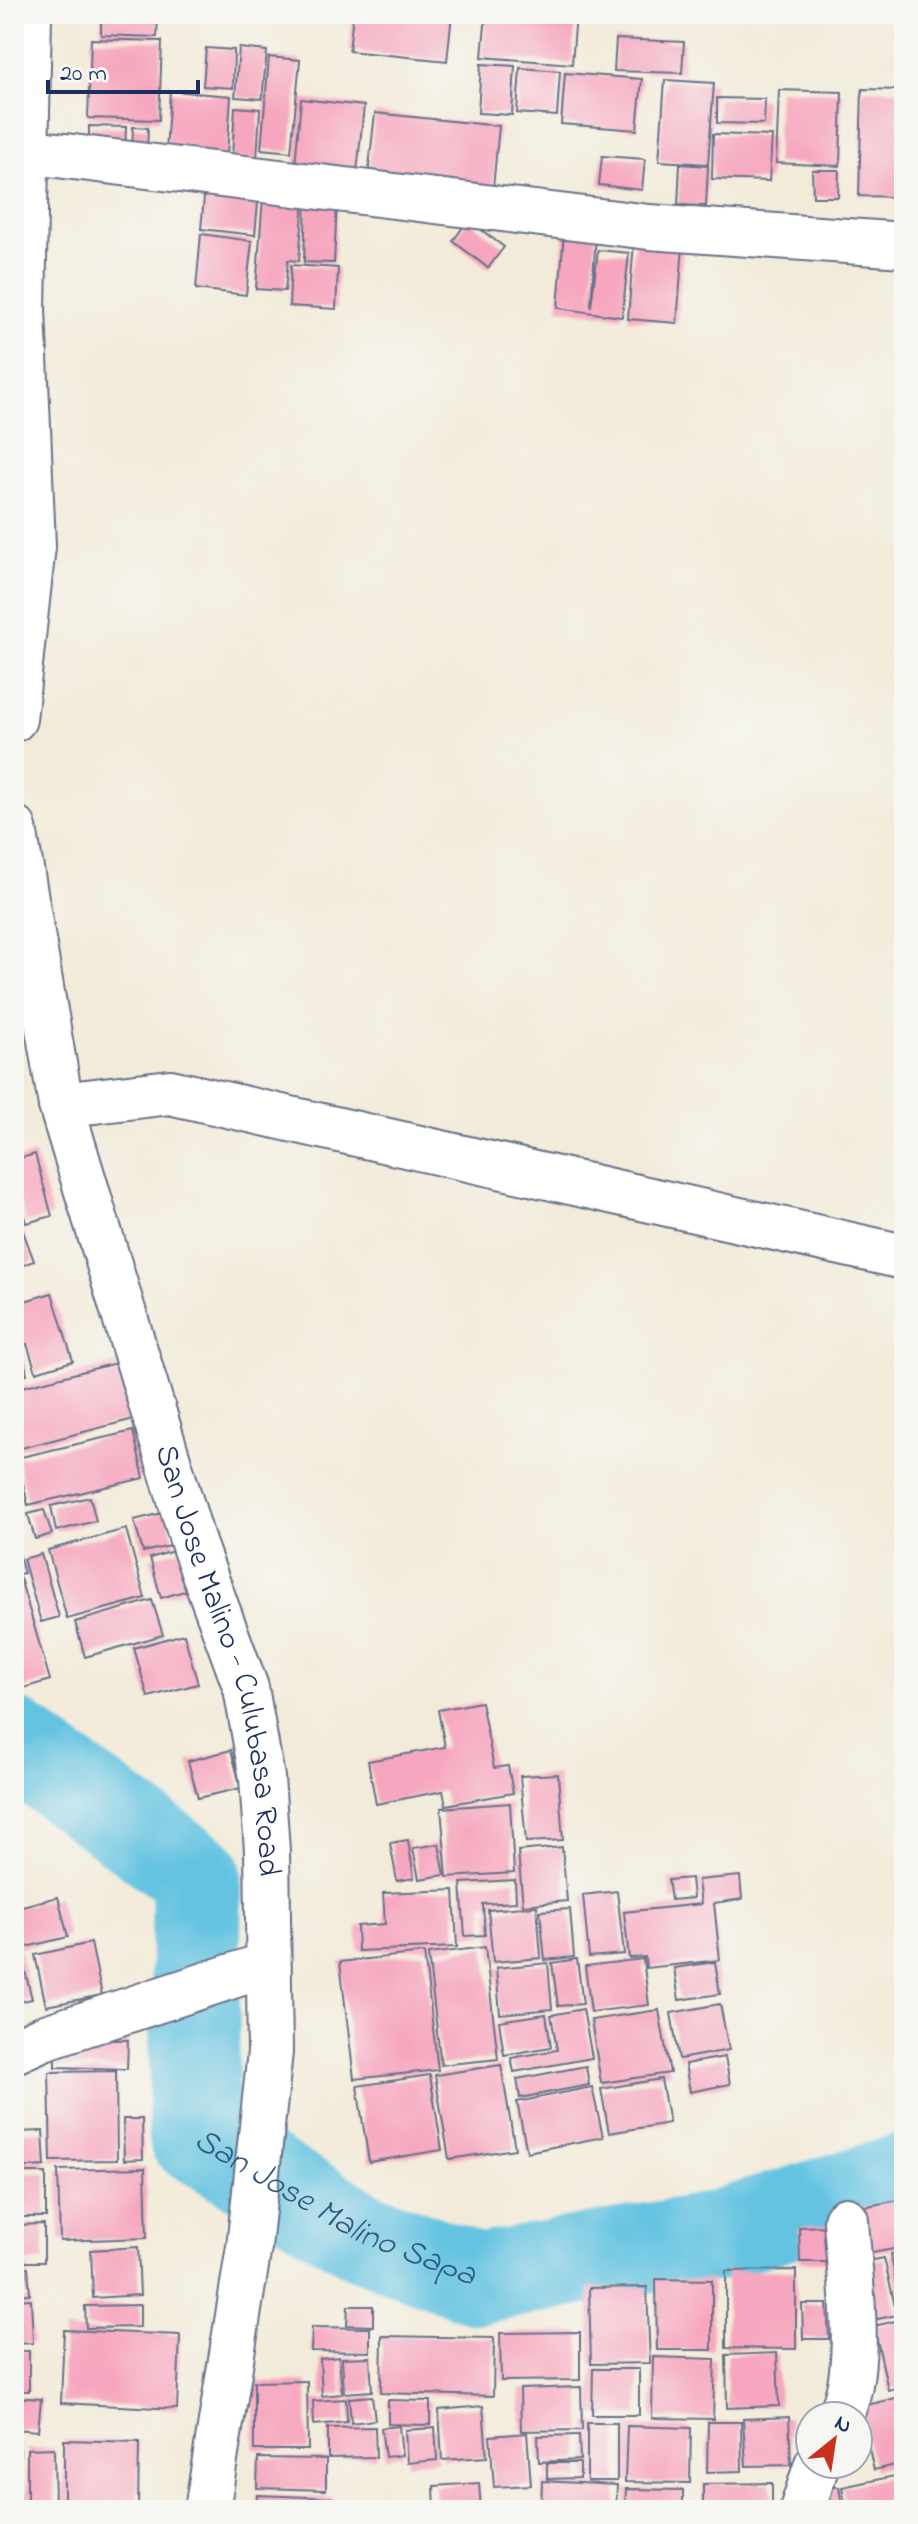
<svg xmlns="http://www.w3.org/2000/svg" width="918" height="2524" viewBox="0 0 918 2524" font-family="'Indie Flower',sans-serif">
<style>
.lines{fill:none;stroke-linecap:round;stroke-linejoin:round}
.river{stroke:#63c3e1;stroke-width:90}
.building{fill:#f6a6be}
.minor-casing{stroke:#677189;stroke-width:48}
.tertiary-casing{stroke:#677189;stroke-width:48}
.minor{stroke:#fff;stroke-width:44}
.tertiary{stroke:#fff;stroke-width:44}
.labels{text-anchor:middle;dominant-baseline:central;stroke-width:6;stroke-linejoin:round;paint-order:stroke}
.street-label{font-size:32px;fill:#1b2f5e;stroke:#f6f6f2}
.water-label{font-size:34px;font-style:italic;fill:#315b85;stroke:#f6f6f2}
</style>
<rect width="100%" height="100%" fill="#f6f6f2"/>
<filter id="ink" filterUnits="userSpaceOnUse"><feTurbulence type="fractalNoise" baseFrequency=".0125" numOctaves="2"/><feDisplacementMap in="SourceGraphic" scale="16" xChannelSelector="R" yChannelSelector="G"/><feConvolveMatrix kernelMatrix="1 2 1 2 8 2 1 2 1" color-interpolation-filters="sRGB"/></filter>
<filter id="wash" filterUnits="userSpaceOnUse"><feTurbulence type="fractalNoise" baseFrequency=".006" numOctaves="4" result="noise"/><feDisplacementMap in="SourceGraphic" scale="32" xChannelSelector="R" yChannelSelector="G"/><feGaussianBlur stdDeviation="1.8" result="paint"/><feColorMatrix in="noise" values="0 0 0 0 0 0 0 0 0 0 0 0 0 0 0 0 0 1.4 0 .05"/><feComposite in="paint" operator="in"/></filter>
<g filter="url(#wash)">
<rect width="100%" height="100%" fill="#f3ebd9"/>
<g class="lines">
<path class="river" id="s1" d="M14,1744L197,1875L193,2136L362,2235L477,2279L711,2237L904,2178"/>
</g>
<g id="blocks">
<g class="building">
<polygon points="101,14 158,14 157,37 101,35"/>
<polygon points="353,14 452,14 447,61 349,51"/>
<polygon points="486,14 576,14 572,64 482,57"/>
<polygon points="91,39 162,41 159,120 88,118"/>
<polygon points="616,39 684,42 682,73 614,71"/>
<polygon points="206,48 234,50 233,88 203,86"/>
<polygon points="239,48 267,51 262,99 235,97"/>
<polygon points="269,57 300,60 291,152 261,149"/>
<polygon points="481,64 515,66 512,115 478,113"/>
<polygon points="520,68 560,71 557,116 517,113"/>
<polygon points="565,73 642,79 637,130 561,124"/>
<polygon points="665,80 714,83 708,164 659,161"/>
<polygon points="862,89 902,90 900,158 904,158 904,197 859,196"/>
<polygon points="779,90 842,92 840,166 776,163"/>
<polygon points="170,91 231,96 227,155 166,151"/>
<polygon points="717,98 765,99 764,124 717,123"/>
<polygon points="301,99 364,106 357,172 295,166"/>
<polygon points="235,107 260,109 257,160 232,158"/>
<polygon points="375,113 499,126 493,188 368,176"/>
<polygon points="89,126 126,127 125,157 89,156"/>
<polygon points="133,127 148,128 147,153 132,153"/>
<polygon points="713,134 772,136 769,181 712,179"/>
<polygon points="602,156 645,159 642,190 599,185"/>
<polygon points="680,164 708,166 706,206 678,205"/>
<polygon points="812,170 839,170 838,197 813,197"/>
<polygon points="205,187 259,192 255,235 201,229"/>
<polygon points="263,197 304,200 299,261 288,260 285,291 256,289"/>
<polygon points="306,202 337,203 334,263 304,262"/>
<polygon points="468,220 504,247 488,268 453,241"/>
<polygon points="635,229 684,233 677,323 628,319"/>
<polygon points="564,232 596,235 591,307 598,250 629,253 622,317 558,308"/>
<polygon points="201,234 252,241 246,295 196,289"/>
<polygon points="291,265 338,268 336,309 289,306"/>
<polygon points="14,1082 22,1106 14,1108"/>
<polygon points="35,1154 52,1216 26,1223 14,1181 14,1160"/>
<polygon points="14,1207 34,1261 14,1268"/>
<polygon points="52,1293 73,1361 36,1372 27,1344 15,1347 14,1304"/>
<polygon points="22,1351 27,1374 14,1377 14,1353"/>
<polygon points="120,1362 134,1419 14,1450 14,1389"/>
<polygon points="133,1431 144,1478 28,1505 17,1458"/>
<polygon points="14,1486 20,1509 14,1511"/>
<polygon points="90,1497 96,1521 56,1531 51,1506"/>
<polygon points="44,1510 52,1534 35,1539 28,1514"/>
<polygon points="167,1512 175,1545 143,1552 134,1520"/>
<polygon points="126,1529 145,1598 67,1619 48,1550"/>
<polygon points="14,1539 24,1573 14,1575"/>
<polygon points="180,1549 191,1589 161,1598 150,1558"/>
<polygon points="41,1554 59,1617 41,1622 23,1559"/>
<polygon points="20,1578 50,1680 14,1691 14,1580"/>
<polygon points="152,1600 163,1635 85,1657 75,1622"/>
<polygon points="184,1634 198,1684 148,1697 134,1648"/>
<polygon points="481,1702 494,1768 508,1766 513,1793 446,1805 443,1791 376,1804 368,1761 445,1747 438,1710"/>
<polygon points="231,1750 241,1788 198,1798 188,1761"/>
<polygon points="558,1774 563,1840 526,1842 520,1776"/>
<polygon points="510,1803 514,1873 447,1877 441,1808"/>
<polygon points="408,1840 414,1878 397,1881 390,1843"/>
<polygon points="439,1844 445,1875 419,1879 413,1848"/>
<polygon points="562,1847 567,1901 523,1905 518,1851"/>
<polygon points="740,1876 742,1899 714,1903 720,1960 646,1968 645,1957 629,1958 624,1912 701,1904 698,1880"/>
<polygon points="691,1878 693,1898 671,1900 668,1880"/>
<polygon points="515,1880 516,1902 483,1904 485,1935 465,1936 461,1883"/>
<polygon points="454,1890 457,1947 358,1951 357,1926 385,1924 383,1893"/>
<polygon points="617,1891 624,1954 589,1957 583,1895"/>
<polygon points="58,1897 68,1937 14,1950 14,1908"/>
<polygon points="537,1906 541,1958 493,1962 488,1910"/>
<polygon points="570,1909 574,1957 545,1960 540,1911"/>
<polygon points="91,1943 102,1995 46,2006 35,1955"/>
<polygon points="485,1947 498,2059 441,2065 428,1954"/>
<polygon points="20,1951 32,1999 14,2003 14,1952"/>
<polygon points="424,1953 438,2070 354,2079 340,1962"/>
<polygon points="577,1959 583,2004 558,2006 552,1963"/>
<polygon points="643,1959 649,2005 591,2012 585,1966"/>
<polygon points="715,1962 720,1994 679,2000 674,1968"/>
<polygon points="548,1963 552,2009 500,2014 496,1968"/>
<polygon points="720,2004 729,2050 679,2059 671,2013"/>
<polygon points="583,2009 592,2058 514,2072 511,2058 557,2050 551,2015"/>
<polygon points="659,2010 670,2073 601,2083 591,2020"/>
<polygon points="546,2014 551,2047 504,2055 499,2021"/>
<polygon points="55,2039 128,2040 127,2069 55,2067"/>
<polygon points="725,2057 730,2084 690,2092 685,2064"/>
<polygon points="501,2065 515,2149 449,2159 435,2075"/>
<polygon points="586,2066 589,2085 520,2098 517,2079"/>
<polygon points="116,2071 117,2160 51,2161 49,2072"/>
<polygon points="430,2075 442,2150 369,2162 357,2086"/>
<polygon points="661,2079 669,2123 609,2133 601,2089"/>
<polygon points="592,2087 603,2137 527,2152 517,2102"/>
<polygon points="123,2119 142,2119 143,2159 124,2160"/>
<polygon points="43,2131 45,2166 14,2168 14,2132"/>
<polygon points="145,2168 147,2238 60,2241 58,2170"/>
<rect x="14" y="2173" width="32" height="44"/>
<polygon points="904,2199 904,2247 862,2255 852,2209"/>
<polygon points="44,2224 44,2262 14,2262 14,2225"/>
<polygon points="829,2226 829,2262 800,2262 799,2227"/>
<polygon points="138,2247 140,2295 93,2298 91,2250"/>
<polygon points="904,2252 904,2319 902,2319 891,2254"/>
<polygon points="884,2258 897,2315 868,2321 855,2264"/>
<polygon points="28,2267 30,2294 14,2295 14,2268"/>
<polygon points="796,2270 796,2349 726,2348 726,2271"/>
<polygon points="656,2279 712,2280 712,2350 657,2350"/>
<polygon points="647,2287 650,2363 591,2364 589,2288"/>
<polygon points="31,2299 33,2343 14,2344 14,2300"/>
<polygon points="802,2304 827,2304 829,2339 803,2339"/>
<polygon points="140,2305 140,2327 86,2328 85,2306"/>
<polygon points="348,2306 373,2306 373,2326 347,2325"/>
<polygon points="904,2319 904,2386 888,2390 874,2326"/>
<polygon points="312,2327 370,2328 370,2352 311,2351"/>
<polygon points="64,2330 180,2335 177,2409 61,2403"/>
<polygon points="580,2332 580,2380 501,2381 500,2333"/>
<polygon points="382,2336 494,2338 493,2396 381,2393"/>
<rect x="14" y="2351" width="15" height="40"/>
<polygon points="777,2353 779,2406 727,2408 726,2355"/>
<polygon points="339,2357 342,2394 322,2396 320,2359"/>
<polygon points="370,2357 372,2391 344,2393 342,2358"/>
<polygon points="653,2357 715,2359 713,2419 652,2418"/>
<polygon points="593,2369 639,2369 639,2415 592,2415"/>
<polygon points="307,2381 308,2450 254,2450 254,2382"/>
<polygon points="581,2387 582,2430 521,2431 520,2389"/>
<polygon points="372,2396 375,2420 351,2423 349,2398"/>
<polygon points="904,2396 904,2463 874,2470 859,2407"/>
<polygon points="14,2397 41,2399 38,2431 14,2429"/>
<polygon points="346,2399 347,2422 314,2425 313,2401"/>
<polygon points="388,2400 430,2401 430,2425 388,2424"/>
<polygon points="483,2406 487,2457 442,2460 439,2410"/>
<polygon points="789,2417 791,2465 746,2466 743,2419"/>
<polygon points="708,2422 741,2422 742,2471 707,2472"/>
<rect x="587" y="2423" width="30" height="58"/>
<polygon points="399,2426 402,2455 385,2457 381,2428"/>
<polygon points="627,2426 691,2428 690,2483 625,2482"/>
<polygon points="375,2427 376,2457 328,2458 328,2428"/>
<polygon points="435,2428 437,2460 407,2463 405,2430"/>
<polygon points="527,2433 531,2485 494,2487 490,2436"/>
<polygon points="579,2435 580,2460 539,2462 538,2436"/>
<polygon points="64,2440 139,2442 138,2510 64,2510"/>
<polygon points="54,2448 55,2510 27,2510 27,2449"/>
<polygon points="14,2450 20,2450 18,2510 14,2510"/>
<polygon points="258,2458 326,2459 326,2490 257,2488"/>
<polygon points="547,2463 580,2463 580,2478 547,2479"/>
<polygon points="904,2474 904,2510 846,2510 842,2487"/>
<polygon points="542,2481 617,2485 616,2510 541,2510"/>
<polygon points="479,2483 481,2510 435,2510 434,2486"/>
<polygon points="772,2483 772,2510 703,2510 703,2484"/>
<polygon points="830,2487 839,2487 843,2510 823,2510"/>
<polygon points="626,2489 683,2490 683,2510 625,2510"/>
<polygon points="257,2495 333,2498 333,2510 256,2510"/>
</g>
</g>
</g>
<g filter="url(#ink)">
<use href="#blocks" fill-opacity="0" stroke="#677189" stroke-width="2"/>
<g class="lines">
<defs>
<g id="minor">
<polyline points="24,151 649,227 904,245"/>
<polyline points="61,1105 170,1092 904,1257"/>
<polyline points="14,2051 43,2038 266,1965"/>
<path d="M840,2416C865,2366 849,2276 846,2220"/>
<polyline points="802,2510 817,2464"/>
</g>
<g id="tertiary">
<polyline points="14,719 33,546 23,310 29,14"/>
<path id="s2" d="M14,828L61,1105L194,1546L246,1688L262,1778L267,1851L270,2052L249,2247L207,2510"/>
</g>
</defs>
<use href="#minor" class="minor-casing"/>
<use href="#tertiary" class="tertiary-casing"/>
<use href="#minor" class="minor"/>
<use href="#tertiary" class="tertiary"/>
</g>
</g>
<g class="labels">
<g class="street-label">
<text stroke="none"><textPath href="#s2" startOffset="860">San Jose Malino - Culubasa Road</textPath></text>
</g>
<g class="water-label">
<text stroke="none"><textPath href="#s1" startOffset="646">San Jose Malino Sapa</textPath></text>
</g>
</g>
<rect width="918" height="2524" fill="none" stroke="#f6f6f2" stroke-width="48"/>
<g transform="translate(834 2440) rotate(30)"><circle r="38" fill="#f6f6f2" stroke="#9ea6b7" stroke-width="2"/>
<path d="M0-6L14 30L0 20L-14 30Z" fill="#c8321e"/>
<text y="-12" font-size="22" font-weight="bold" text-anchor="middle" fill="#1b2f5e">N</text>
</g>
<path d="M48 80v12h150v-12" fill="none" stroke="#1b2f5e" stroke-width="4"/>
<text x="60" y="80" font-size="24" fill="#1b2f5e" stroke="#f6f6f2" stroke-width="6" paint-order="stroke">20 m</text>
</svg>
